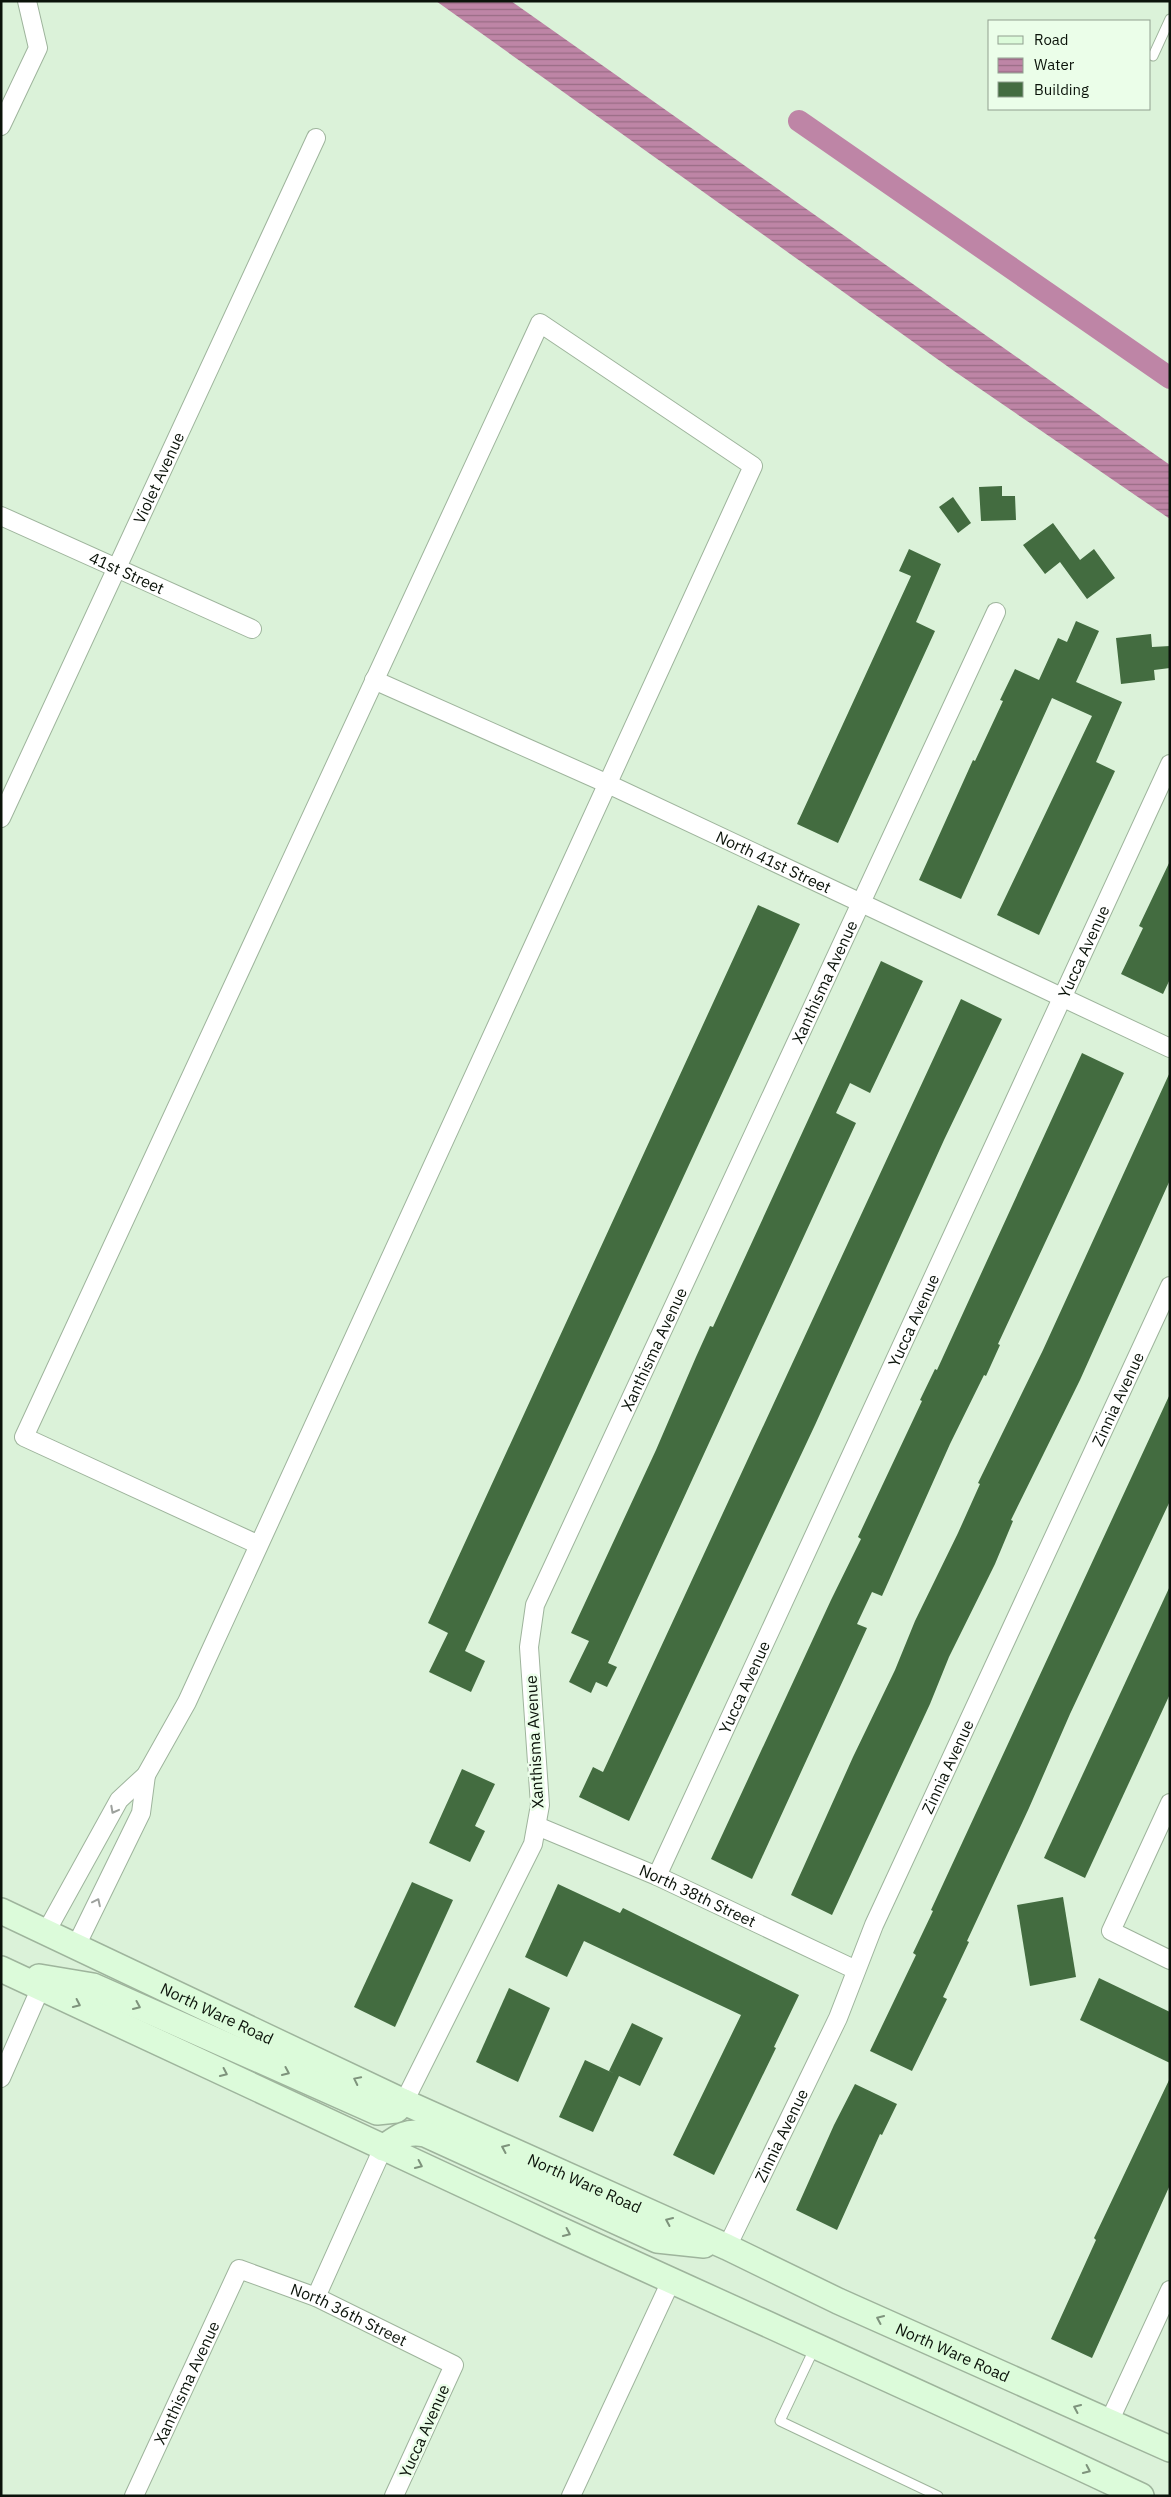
<svg xmlns="http://www.w3.org/2000/svg" width="1171" height="2497" viewBox="0 0 1171 2497" font-family="'IBM Plex Sans',sans-serif">
<style>
.water{fill:url(#water-rules)}
.lines{fill:none;stroke-linecap:round;stroke-linejoin:round}
.canal{stroke:#be85a6;stroke-width:22}
.building{fill:#436c40}
.lane-casing{stroke:#9eb49c;stroke-width:11}
.street-casing{stroke:#9eb49c;stroke-width:20}
.secondary-casing{stroke:#9eb49c;stroke-width:28}
.lane{stroke:#fff;stroke-width:9}
.street{stroke:#fff;stroke-width:18}
.secondary{stroke:#dcfbda;stroke-width:25}
.oneway{stroke:#9da19d}
.oneway2{stroke:#7e937c}
.labels{text-anchor:middle;dominant-baseline:central;stroke-width:5;stroke-linejoin:round;paint-order:stroke}
.street-label{font-size:16px;fill:#0b130a;stroke:#ebfee9}
</style>
<defs>
<pattern id="water-rules" width="6" height="5" patternUnits="userSpaceOnUse" patternTransform="scale(1.25)"><rect width="6" height="5" fill="#be85a6"/><path d="M0 2.5h6" fill="none" stroke="#996c85"/></pattern>
</defs>
<rect width="100%" height="100%" fill="#dbf2d9"/>
<polygon class="water" points="436,1 511,1 1170,465 1170,519 954,371"/>
<g class="lines">
<polyline class="canal" points="799,121 1170,378"/>
</g>
<g class="building">
<polygon points="1002,486 1002,496 1015,496 1016,520 981,521 979,487"/>
<polygon points="953,497 971,523 958,533 939,507"/>
<polygon points="1053,523 1080,560 1094,549 1115,578 1087,599 1060,562 1045,574 1023,545"/>
<polygon points="909,549 941,564 916,622 935,631 838,843 797,824 911,576 899,571"/>
<polygon points="1076,621 1099,631 1076,682 1122,702 1096,762 1115,771 1039,935 997,915 1092,716 1052,698 961,899 919,880 973,760 975,761 1003,701 1000,700 1015,669 1039,680 1058,638 1067,642"/>
<polygon points="1151,634 1152,647 1170,646 1170,668 1154,670 1155,680 1121,684 1116,638"/>
<polygon points="1170,861 1170,979 1163,994 1121,974 1143,928 1139,926"/>
<polygon points="758,905 800,924 465,1651 485,1661 471,1692 429,1672 448,1633 428,1623"/>
<polygon points="881,961 923,981 870,1093 850,1083 836,1113 856,1123 608,1663 617,1667 607,1687 596,1682 591,1693 569,1682 589,1641 571,1633 656,1450 696,1357 710,1326 713,1327"/>
<polygon points="961,999 1002,1019 944,1140 815,1425 629,1821 579,1797 593,1767 603,1772"/>
<polygon points="1082,1053 1124,1073 998,1344 1000,1345 986,1376 984,1375 950,1444 882,1596 872,1592 857,1624 867,1628 752,1879 711,1859 831,1600 861,1539 858,1537 922,1401 920,1400 935,1369 937,1370"/>
<polygon points="1170,1072 1170,1180 1080,1380 1011,1520 1013,1521 995,1564 949,1657 930,1704 832,1915 791,1895 853,1757 895,1670 915,1621 958,1533 980,1484 978,1483 1043,1350"/>
<polygon points="1170,1394 1170,1501 1070,1714 1029,1808 967,1941 969,1942 943,1997 947,1999 912,2071 870,2051 916,1955 913,1953 933,1911 931,1910"/>
<polygon points="1170,1586 1170,1694 1085,1878 1044,1858"/>
<polygon points="462,1769 495,1784 475,1826 485,1831 470,1862 429,1843"/>
<polygon points="412,1882 453,1900 395,2027 354,2007"/>
<polygon points="558,1884 620,1913 623,1908 799,1995 774,2047 776,2048 714,2175 673,2155 741,2015 584,1941 567,1977 525,1957"/>
<polygon points="1063,1897 1076,1977 1030,1986 1017,1905"/>
<polygon points="1099,1978 1170,2012 1170,2063 1080,2020"/>
<polygon points="509,1988 550,2008 518,2082 476,2062"/>
<polygon points="632,2023 663,2038 640,2086 619,2076 593,2132 559,2117 585,2060 613,2073 609,2071"/>
<polygon points="1170,2078 1170,2185 1092,2358 1051,2339 1096,2240 1094,2238"/>
<polygon points="855,2084 897,2104 882,2135 880,2134 837,2230 796,2210 834,2125"/>
</g>
<g class="lines">
<defs>
<g id="lane">
<polyline points="1153,56 1170,19"/>
<polyline points="815,2347 780,2421 938,2496"/>
</g>
<g id="street">
<polyline points="1,126 38,48 27,1"/>
<path id="s1" d="M1,516L252,629"/>
<path id="s2" d="M374,680L608,784L1170,1048"/>
<path id="s3" d="M1,818L316,138"/>
<polyline points="1170,1803 1111,1931 1170,1960"/>
<path id="s4" d="M537,1826L657,1876L856,1970"/>
<path id="s5" d="M657,1876L1170,764"/>
<polyline points="46,1932 119,1800 146,1775 187,1702 259,1545 753,466 540,323 24,1437 259,1545"/>
<polyline points="76,1946 141,1813 146,1775"/>
<polyline points="1,2078 41,1987"/>
<path id="s6" d="M404,2102L533,1844L540,1805L529,1647L535,1605L996,612"/>
<path id="s7" d="M727,2247L838,2018L874,1925L1170,1286"/>
<polyline points="316,2297 383,2148"/>
<polyline points="1109,2422 1170,2290"/>
<path id="s8" d="M134,2496L239,2269L316,2297L454,2365L394,2496"/>
<polyline points="571,2496 671,2281"/>
</g>
<g id="secondary">
<path id="s9" d="M1,1911L404,2102L727,2247L838,2301L1170,2449"/>
<path d="M1,1969C185,2053 367,2141 550,2225C747,2316 945,2403 1141,2496"/>
<polyline points="39,1977 93,1986 377,2112 396,2110 404,2102"/>
<path d="M383,2148C397,2138 406,2130 425,2134L657,2240L704,2245"/>
</g>
</defs>
<use href="#lane" class="lane-casing"/>
<use href="#street" class="street-casing"/>
<use href="#secondary" class="secondary-casing"/>
<use href="#lane" class="lane"/>
<use href="#street" class="street"/>
<use href="#secondary" class="secondary"/>
</g>
<defs><path id="oneway-chevron" d="M-2-3.5L2.5 0L-2 3.5" fill="none" stroke-width="1.6" stroke-linecap="round" stroke-linejoin="round" transform="scale(1.25)"/></defs>
<g class="oneway">
<use href="#oneway-chevron" transform="translate(114 1810) rotate(118)"/>
<use href="#oneway-chevron" transform="translate(97 1902) rotate(-64)"/>
</g>
<g class="oneway2">
<use href="#oneway-chevron" transform="translate(77 2004) rotate(25)"/>
<use href="#oneway-chevron" transform="translate(137 2006) rotate(24)"/>
<use href="#oneway-chevron" transform="translate(286 2072) rotate(24)"/>
<use href="#oneway-chevron" transform="translate(224 2073) rotate(25)"/>
<use href="#oneway-chevron" transform="translate(357 2080) rotate(-154)"/>
<use href="#oneway-chevron" transform="translate(505 2148) rotate(-156)"/>
<use href="#oneway-chevron" transform="translate(419 2165) rotate(25)"/>
<use href="#oneway-chevron" transform="translate(669 2221) rotate(-156)"/>
<use href="#oneway-chevron" transform="translate(567 2233) rotate(25)"/>
<use href="#oneway-chevron" transform="translate(880 2319) rotate(-156)"/>
<use href="#oneway-chevron" transform="translate(1077 2408) rotate(-156)"/>
<use href="#oneway-chevron" transform="translate(1087 2470) rotate(25)"/>
</g>
<g class="labels">
<g class="street-label">
<text stroke="none"><textPath href="#s3" startOffset="375">Violet Avenue</textPath></text>
<text stroke="none"><textPath href="#s1" startOffset="138">41st Street</textPath></text>
<text stroke="none"><textPath href="#s2" startOffset="439">North 41st Street</textPath></text>
<text stroke="none"><textPath href="#s5" startOffset="1018">Yucca Avenue</textPath></text>
<text stroke="none"><textPath href="#s6" startOffset="1216">Xanthisma Avenue</textPath></text>
<text stroke="none"><textPath href="#s5" startOffset="612">Yucca Avenue</textPath></text>
<text stroke="none"><textPath href="#s6" startOffset="811">Xanthisma Avenue</textPath></text>
<text stroke="none"><textPath href="#s7" startOffset="934">Zinnia Avenue</textPath></text>
<text stroke="none"><textPath href="#s5" startOffset="208">Yucca Avenue</textPath></text>
<text transform="translate(534 1742) rotate(-93)">Xanthisma Avenue</text>
<text stroke="none"><textPath href="#s7" startOffset="529">Zinnia Avenue</textPath></text>
<text stroke="none"><textPath href="#s4" startOffset="175">North 38th Street</textPath></text>
<text stroke="none"><textPath href="#s9" startOffset="239">North Ware Road</textPath></text>
<text stroke="none"><textPath href="#s7" startOffset="124">Zinnia Avenue</textPath></text>
<text stroke="none"><textPath href="#s9" startOffset="644">North Ware Road</textPath></text>
<text stroke="none"><textPath href="#s8" startOffset="369">North 36th Street</textPath></text>
<text stroke="none"><textPath href="#s9" startOffset="1049">North Ware Road</textPath></text>
<text stroke="none"><textPath href="#s8" startOffset="125">Xanthisma Avenue</textPath></text>
<text transform="translate(424 2431) rotate(-66)">Yucca Avenue</text>
</g>
</g>
<rect width="1171" height="2497" fill="none" stroke="#0b130a" stroke-width="5"/>
<rect x="988" y="20" width="162" height="90" fill="#ebfee9" stroke="#91a090"/>
<rect x="998" y="36" width="25" height="8" fill="#dcfbda" stroke="#91a090"/>
<text x="1034" y="45" font-size="15" fill="#0b130a">Road</text>
<rect x="998" y="58" width="25" height="15" fill="url(#water-rules)" stroke="#91a090"/>
<text x="1034" y="70" font-size="15" fill="#0b130a">Water</text>
<rect x="998" y="82" width="25" height="15" fill="#436c40" stroke="#91a090"/>
<text x="1034" y="95" font-size="15" fill="#0b130a">Building</text>
</svg>
